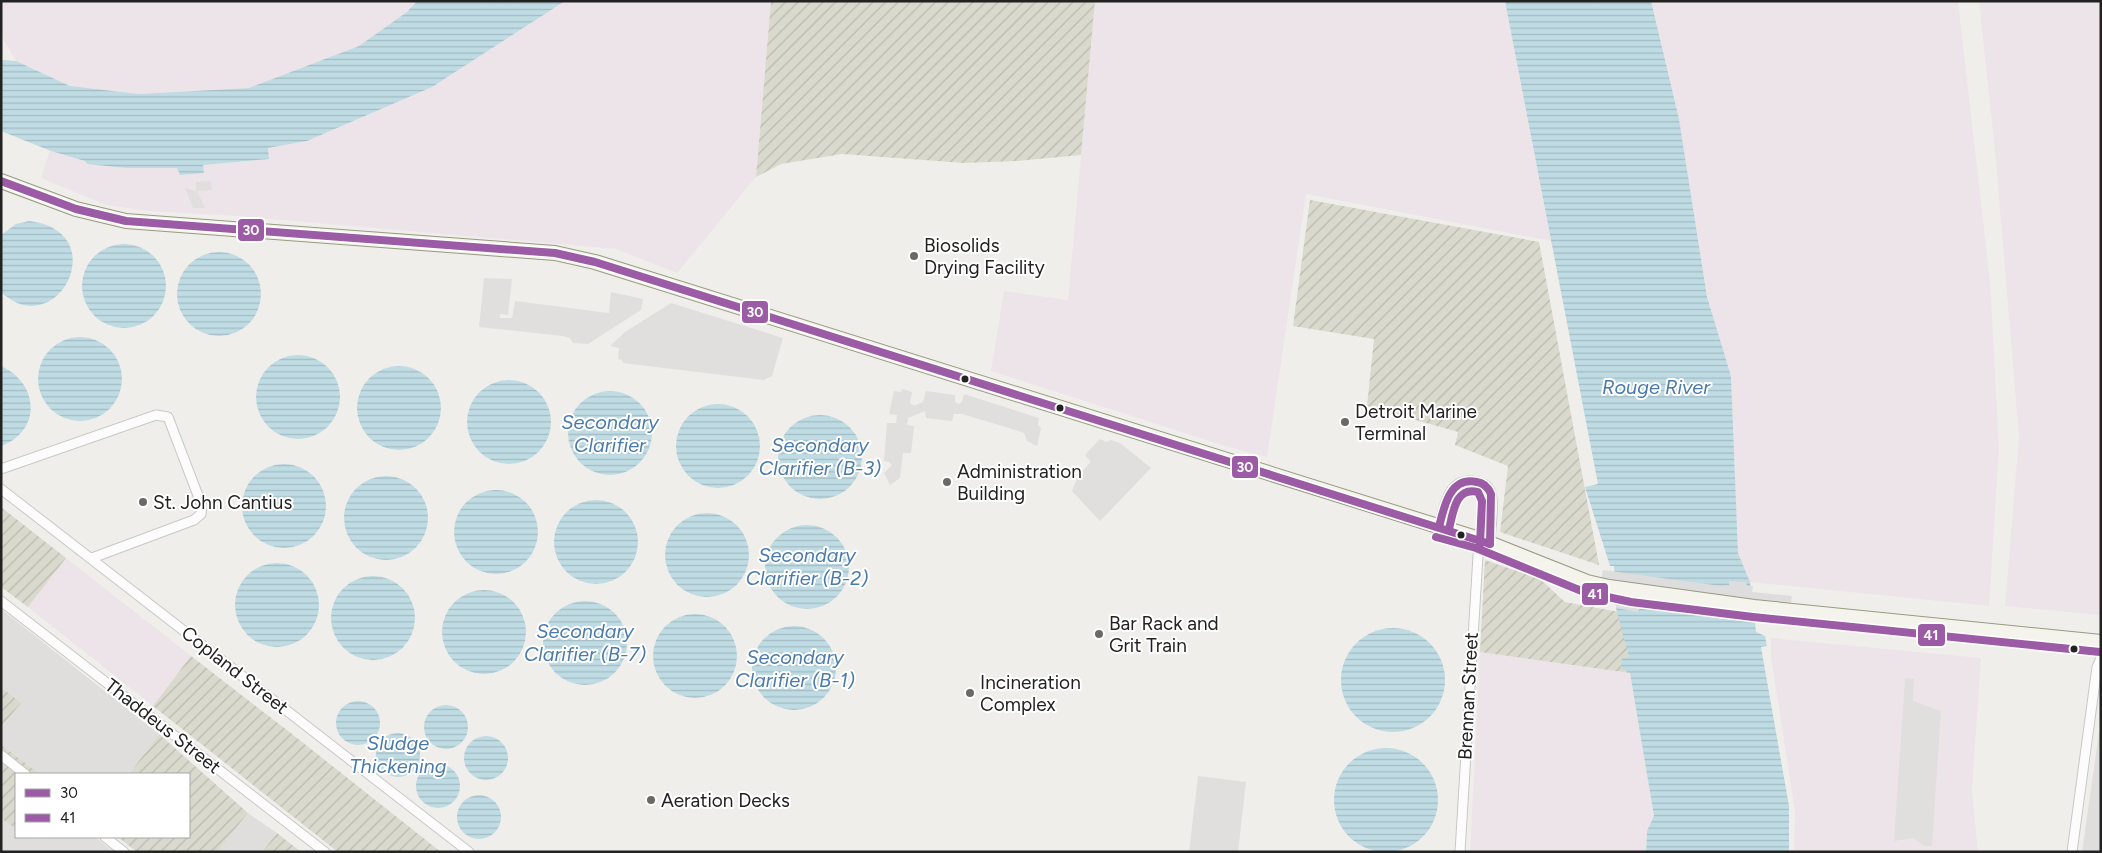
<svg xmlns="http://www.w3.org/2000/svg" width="2102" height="853" viewBox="0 0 2102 853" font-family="Figtree,sans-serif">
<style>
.residential{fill:#dfdedc}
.industrial{fill:#ede4e9}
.construction{fill:url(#construction-furrows)}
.parking{fill:#e0dfde}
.water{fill:url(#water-rules)}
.pier{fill:#dedddd}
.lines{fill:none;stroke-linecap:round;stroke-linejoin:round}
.street-casing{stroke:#c9c8c7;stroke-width:11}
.secondary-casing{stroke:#999a82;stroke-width:16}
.street{stroke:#fdfcfc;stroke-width:9}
.secondary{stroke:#f4f4ed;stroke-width:14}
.bus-1-casing{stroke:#fff;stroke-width:11}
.bus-2-casing{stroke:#fff;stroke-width:11}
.bus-1{stroke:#9b5ba5;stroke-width:8}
.bus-2{stroke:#9b5ba5;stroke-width:8}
.poi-dot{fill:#6a6968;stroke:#fff;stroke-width:2}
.bus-dot{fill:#222;stroke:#fff;stroke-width:2}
.labels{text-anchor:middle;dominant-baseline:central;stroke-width:4;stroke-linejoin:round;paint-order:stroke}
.poi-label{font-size:19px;fill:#222;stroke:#fff;text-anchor:start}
.street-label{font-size:19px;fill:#222;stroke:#fff}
.water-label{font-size:20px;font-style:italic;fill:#4a7aab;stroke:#fff}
.line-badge{stroke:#fff;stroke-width:2}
.badge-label{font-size:14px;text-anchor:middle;font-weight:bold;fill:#fff}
</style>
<defs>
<pattern id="construction-furrows" width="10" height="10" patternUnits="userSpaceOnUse" patternTransform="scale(1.25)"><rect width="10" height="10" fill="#d9d9cd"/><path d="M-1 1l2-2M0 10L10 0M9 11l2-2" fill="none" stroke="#babab0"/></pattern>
<pattern id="water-rules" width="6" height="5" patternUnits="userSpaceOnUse" patternTransform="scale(1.25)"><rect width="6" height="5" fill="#bfdbe3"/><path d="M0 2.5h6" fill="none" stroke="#a4bcc2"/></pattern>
</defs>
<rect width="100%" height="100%" fill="#f0eeeb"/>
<g class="residential">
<polygon points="1,609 159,734 129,774 40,774 1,745 1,729 21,703 1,687"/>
<polygon points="2099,732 2101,732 2101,852 2082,852"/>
<polygon points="248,813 277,833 262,852 222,852 219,849"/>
<polygon points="1,818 16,829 16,837 95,837 114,852 1,852"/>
</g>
<g class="industrial">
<polygon points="1,1 417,1 407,12 359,46 249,88 139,94 70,86 16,61 1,35"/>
<polygon points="565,1 771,1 756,177 677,273 616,249 238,216 149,211 106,205 41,178 50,150 85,161 87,164 126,168 177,168 180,175 203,173 203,165 269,159 267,148 307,141 432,87"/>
<polygon points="1095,1 1505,1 1551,241 1306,194 1267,457 1228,447 991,371 1004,291 1068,300"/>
<polygon points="1651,1 1958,1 1990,281 1999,447 1989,606 1750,582 1738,553 1731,376 1707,297 1679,119"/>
<polygon points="1979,1 2101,1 2100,615 2005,606 2019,437 1996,161"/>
<polygon points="66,558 191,656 153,706 28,607"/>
<polygon points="1771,638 1981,658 1972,790 1978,852 1794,852 1795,811 1771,657"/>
<polygon points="1480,652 1630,673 1654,816 1647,831 1646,852 1470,852"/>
</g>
<g class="construction">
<polygon points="771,1 1095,1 1081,155 1017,161 964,163 842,154 781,164 756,177"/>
<polygon points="1310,200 1539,242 1599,565 1500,532 1508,466 1455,445 1458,432 1367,406 1374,339 1293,326"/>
<polygon points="1,507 66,558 28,607 1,587"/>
<polygon points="1485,560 1540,579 1565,602 1619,612 1629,657 1630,673 1480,652"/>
<polygon points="191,656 292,734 441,852 338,852 153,706"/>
<polygon points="1,687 21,703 1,728"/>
<polygon points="159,734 248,813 219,849 222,852 137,852 118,837 189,837 189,774 129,774"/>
<polygon points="1,745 40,774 16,774 16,829 1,818"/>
<polygon points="277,833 301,852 262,852"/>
</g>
<g class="parking">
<polygon points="211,181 212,190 197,191 205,208 193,208 185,188 196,191 196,182"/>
<polygon points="484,278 512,279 508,315 500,314 500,318 512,318 515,301 609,313 611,292 643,299 641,310 588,344 573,343 570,338 563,336 479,327"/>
<polygon points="671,303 783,338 772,376 764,380 623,363 622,360 618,359 619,348 610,346 625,332"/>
<polygon points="902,389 912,392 910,403 914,406 923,402 926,391 955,395 955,402 959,404 962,402 964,394 1039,418 1038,425 1041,428 1037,446 1027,441 1024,433 1009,428 962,414 954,414 952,421 926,418 925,411 908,418 907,425 914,426 911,453 903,453 900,478 890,485 884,473 892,465 889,462 884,461 887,423 896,423 897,415 889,414 894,391 901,392"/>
<polygon points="1100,439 1106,442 1111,440 1120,443 1151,468 1100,521 1072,491 1079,474 1091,462 1085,455"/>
<polygon points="1905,678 1914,679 1913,701 1941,711 1932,846 1925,846 1913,838 1894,841"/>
<polygon points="1198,776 1246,782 1238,852 1189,852"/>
</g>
<g class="water">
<polygon points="417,1 565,1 432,87 307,141 268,148 269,159 203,165 204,173 180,175 177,168 126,168 87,164 85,161 51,151 1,131 1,60 16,61 70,86 139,94 249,88 359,46 407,12"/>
<polygon points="1505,1 1651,1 1679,119 1707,297 1731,376 1738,553 1750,582 1756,632 1765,636 1767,646 1761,647 1789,806 1789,852 1646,852 1647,831 1654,816 1630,673 1621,668 1622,658 1629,657 1616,608 1614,566 1610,566 1585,487 1598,484"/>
<path d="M29,221C115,231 57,345 1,292V235L16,224Z"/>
<circle cx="124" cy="286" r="42"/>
<circle cx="219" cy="294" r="42"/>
<circle cx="80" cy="379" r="42"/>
<circle cx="298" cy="397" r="42"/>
<path d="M1,366C39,383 42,431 1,446Z"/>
<circle cx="399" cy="408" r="42"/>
<circle cx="509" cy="422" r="42"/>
<circle cx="610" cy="433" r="42"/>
<circle cx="718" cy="446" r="42"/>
<circle cx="820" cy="457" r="42"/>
<circle cx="284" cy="506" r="42"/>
<circle cx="386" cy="518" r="42"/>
<circle cx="496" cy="532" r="42"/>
<circle cx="596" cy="542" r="42"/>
<circle cx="707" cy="555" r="42"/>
<circle cx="807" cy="567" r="42"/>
<circle cx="277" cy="605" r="42"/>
<circle cx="373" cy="618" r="42"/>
<circle cx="484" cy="632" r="42"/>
<circle cx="585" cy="643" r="42"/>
<circle cx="695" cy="656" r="42"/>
<circle cx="794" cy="668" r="42"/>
<circle cx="1393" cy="680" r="52"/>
<circle cx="358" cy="723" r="22"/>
<circle cx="446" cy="727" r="22"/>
<circle cx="398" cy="755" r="22"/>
<circle cx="486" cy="758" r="22"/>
<circle cx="1386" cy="800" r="52"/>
<circle cx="438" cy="786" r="22"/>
<circle cx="479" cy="817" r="22"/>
</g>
<polygon class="pier" points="1603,570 1721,586 1729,585 1729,581 1746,582 1747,586 1753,586 1752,592 1792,596 1788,624 1640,607 1638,612 1616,608 1617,602 1598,600"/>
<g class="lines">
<defs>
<g id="street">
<polyline points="1,469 156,415 168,417 202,506 201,514 194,520 92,558"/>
<polyline points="1,489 469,852"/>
<path d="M1439,527C1444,509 1447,479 1472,481C1478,481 1486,484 1489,489C1496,499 1490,531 1490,544"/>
<polyline points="1,601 325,852"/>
<polyline points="1,755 25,774"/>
<polyline points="105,837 124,852"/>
<polyline points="1460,852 1479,539"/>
<polyline points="2072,852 2097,667 2101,658"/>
</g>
<polyline id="secondary" points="1,181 76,209 126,221 555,253 595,262 1479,539 1587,582 1609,587 1754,607 2101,642"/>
</defs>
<use href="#street" class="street-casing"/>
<use href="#secondary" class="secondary-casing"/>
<use href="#street" class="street"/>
<use href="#secondary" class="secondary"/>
<defs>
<g id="bus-1">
<polyline points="1,181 76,209 126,221 555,253 595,262 1490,544"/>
<path d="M1439,527C1444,508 1449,476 1477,482C1484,483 1488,487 1491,494L1490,544"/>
</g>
<g id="bus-2">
<path d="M1449,529C1453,514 1455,486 1478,492L1482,501L1480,544"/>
<polyline points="1436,537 1476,548 1584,592 1631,602 1753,617 2100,652"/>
</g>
</defs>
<use href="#bus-1" class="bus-1-casing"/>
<use href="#bus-2" class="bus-2-casing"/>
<use href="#bus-1" class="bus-1"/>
<use href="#bus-2" class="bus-2"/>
</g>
<g class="poi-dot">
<circle cx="914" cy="256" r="5"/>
<circle cx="1345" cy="422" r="5"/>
<circle cx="947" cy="482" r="5"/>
<circle cx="143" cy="502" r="5"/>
<circle cx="1099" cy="634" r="5"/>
<circle cx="970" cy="693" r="5"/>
<circle cx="651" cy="800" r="5"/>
</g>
<g class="bus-dot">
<circle cx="965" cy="379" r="4.5"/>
<circle cx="1060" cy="408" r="4.5"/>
<circle cx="1461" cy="535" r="4.5"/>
<circle cx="2074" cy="649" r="4.5"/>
</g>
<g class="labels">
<g class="poi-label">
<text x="924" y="245">Biosolids<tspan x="924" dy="22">Drying Facility</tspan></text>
<text x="1355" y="411">Detroit Marine<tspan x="1355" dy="22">Terminal</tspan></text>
<text x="957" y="471">Administration<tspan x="957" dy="22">Building</tspan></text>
<text x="153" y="502">St. John Cantius</text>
<text x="1109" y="623">Bar Rack and<tspan x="1109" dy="22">Grit Train</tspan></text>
<text x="980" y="682">Incineration<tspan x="980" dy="22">Complex</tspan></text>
<text x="661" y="800">Aeration Decks</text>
</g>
<g class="street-label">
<text transform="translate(235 670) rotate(38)">Copland Street</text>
<text transform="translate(1468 696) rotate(-87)">Brennan Street</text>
<text transform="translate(163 726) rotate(38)">Thaddeus Street</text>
</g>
<g class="water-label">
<text x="1656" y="387">Rouge River</text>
<text x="610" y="422">Secondary<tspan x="610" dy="23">Clarifier</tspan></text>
<text x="820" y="445">Secondary<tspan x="820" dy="23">Clarifier (B-3)</tspan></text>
<text x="807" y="555">Secondary<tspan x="807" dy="23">Clarifier (B-2)</tspan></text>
<text x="585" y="631">Secondary<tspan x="585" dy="23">Clarifier (B-7)</tspan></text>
<text x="795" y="657">Secondary<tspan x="795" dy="23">Clarifier (B-1)</tspan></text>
<text x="398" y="743">Sludge<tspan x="398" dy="23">Thickening</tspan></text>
</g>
</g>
<g class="line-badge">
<rect x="237" y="218" width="28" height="24" rx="5" fill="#9b5ba5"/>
<rect x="741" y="300" width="28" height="24" rx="5" fill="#9b5ba5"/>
<rect x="1231" y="455" width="28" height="24" rx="5" fill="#9b5ba5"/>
<rect x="1581" y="582" width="28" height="24" rx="5" fill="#9b5ba5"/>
<rect x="1917" y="623" width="29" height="24" rx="5" fill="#9b5ba5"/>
</g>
<g class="badge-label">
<text x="251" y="235">30</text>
<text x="755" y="317">30</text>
<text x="1245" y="472">30</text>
<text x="1595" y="599">41</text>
<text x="1931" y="640">41</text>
</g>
<rect width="2102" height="853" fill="none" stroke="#222222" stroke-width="5"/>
<rect x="15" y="773" width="175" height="65" fill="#ffffff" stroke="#a7a7a7"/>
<rect x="25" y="789" width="25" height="8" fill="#9b5ba5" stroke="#a7a7a7"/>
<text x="60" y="798" font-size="15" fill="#222222">30</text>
<rect x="25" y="814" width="25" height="8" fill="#9b5ba5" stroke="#a7a7a7"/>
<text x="60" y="823" font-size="15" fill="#222222">41</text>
</svg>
